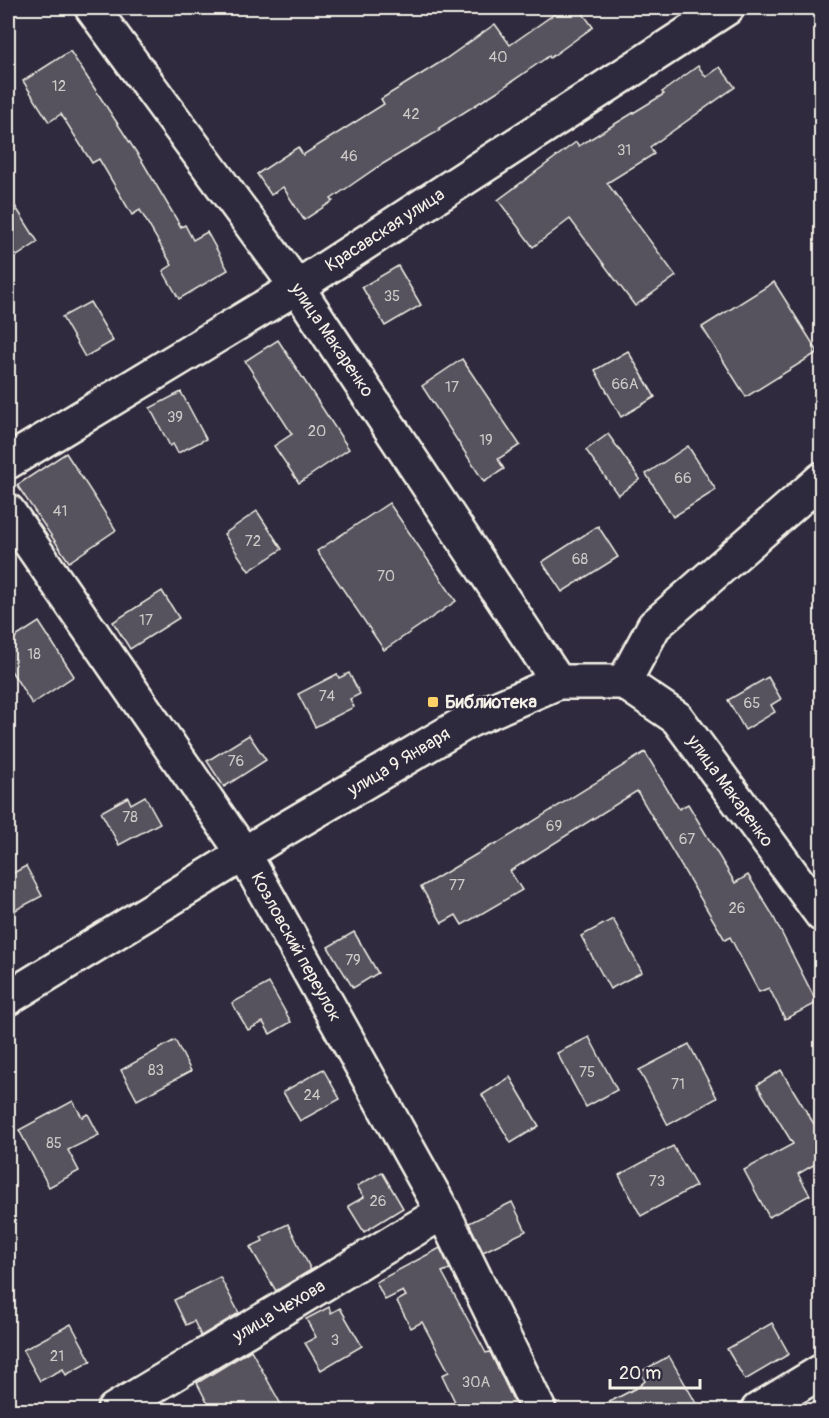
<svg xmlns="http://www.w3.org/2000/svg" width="829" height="1418" viewBox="0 0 829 1418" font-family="Pangolin,sans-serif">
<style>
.building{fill:#56525f;stroke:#f4f1e8;stroke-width:1.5}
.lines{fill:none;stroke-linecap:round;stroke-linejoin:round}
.minor-casing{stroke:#f4f1e8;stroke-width:38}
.tertiary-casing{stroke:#f4f1e8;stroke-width:38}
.secondary-casing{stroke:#f4f1e8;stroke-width:38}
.minor{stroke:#2f2a3d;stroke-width:33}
.tertiary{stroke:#2f2a3d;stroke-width:33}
.secondary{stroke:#2f2a3d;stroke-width:33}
.poi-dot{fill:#ffd166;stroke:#2f2a3d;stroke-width:2}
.labels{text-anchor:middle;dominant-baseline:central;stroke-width:4.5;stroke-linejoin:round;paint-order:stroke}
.number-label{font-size:15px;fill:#ccc9c6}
.street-label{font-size:18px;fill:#f4f1e8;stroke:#2f2a3d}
.poi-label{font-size:18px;font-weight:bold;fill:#f4f1e8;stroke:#2f2a3d;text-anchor:start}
</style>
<rect width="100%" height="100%" fill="#2f2a3d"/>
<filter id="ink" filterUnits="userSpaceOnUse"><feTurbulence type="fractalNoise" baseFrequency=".0167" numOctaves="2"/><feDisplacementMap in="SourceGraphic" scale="12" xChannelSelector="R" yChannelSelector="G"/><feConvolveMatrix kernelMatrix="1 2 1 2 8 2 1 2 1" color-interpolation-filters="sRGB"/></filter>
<g filter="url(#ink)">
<g class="building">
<polygon points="563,8 579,8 593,27 550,58 549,56 501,89 439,128 440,130 376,168 331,199 333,201 304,220 283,187 271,195 257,174 298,147 303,155 384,104 381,99 444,60 495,24 510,45"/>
<polygon points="70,51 142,161 181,227 185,225 193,240 207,232 228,270 179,299 163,271 172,265 140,210 132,215 99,159 92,163 61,114 49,122 23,81"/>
<polygon points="698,66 706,77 720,67 735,87 650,147 654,154 607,183 676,276 635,306 570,219 533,247 498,200 576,142 579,146 664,94 662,92"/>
<polygon points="8,195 38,242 8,262"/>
<polygon points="398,266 421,305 385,326 362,287"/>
<polygon points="774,282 818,352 746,397 702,327"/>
<polygon points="90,302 113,341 85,357 62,317"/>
<polygon points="278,340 349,449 299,483 274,446 292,434 245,361"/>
<polygon points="628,351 655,397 621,417 595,370"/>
<polygon points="462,359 520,445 498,459 504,469 484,482 422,386"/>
<polygon points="181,392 206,439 178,453 173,444 170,446 150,408"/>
<polygon points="608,434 640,479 618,495 586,450"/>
<polygon points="688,446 716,490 673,517 646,474"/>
<polygon points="66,453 116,530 69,562 17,485"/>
<polygon points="389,503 456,601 384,650 317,551"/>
<polygon points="257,511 282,549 249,571 224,534"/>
<polygon points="598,526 618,557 562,592 542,562"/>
<polygon points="162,591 179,618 130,649 113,622"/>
<polygon points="39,622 74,676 32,704 8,666 8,642"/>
<polygon points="349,673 360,694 350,699 354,707 315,727 298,694 337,674 339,678"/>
<polygon points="768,677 781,699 771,705 775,712 745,730 728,700"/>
<polygon points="249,735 266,760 224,787 207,761"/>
<polygon points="645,752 679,809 688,804 735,883 748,875 771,912 817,1003 785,1019 769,988 759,992 730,937 725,940 637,791 510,871 522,890 462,925 456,915 442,923 421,887 494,844 495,845"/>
<polygon points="145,796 160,823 119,845 101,812 128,797 131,804"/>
<polygon points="26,866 42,896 8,914 8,876"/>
<polygon points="613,919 642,972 610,989 581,936"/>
<polygon points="354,932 378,973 353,988 328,947"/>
<polygon points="269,983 291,1022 270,1034 263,1022 248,1030 232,1003"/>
<polygon points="589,1037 617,1090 586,1107 557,1053"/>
<polygon points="175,1040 191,1071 137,1100 121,1070"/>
<polygon points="689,1044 717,1098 668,1125 639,1070"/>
<polygon points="323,1069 340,1099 300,1121 283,1092"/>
<polygon points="781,1070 814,1124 822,1120 822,1160 798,1174 810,1195 769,1217 744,1170 793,1144 757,1085"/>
<polygon points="510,1077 539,1126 511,1143 482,1095"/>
<polygon points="73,1101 82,1117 88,1114 99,1135 68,1150 79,1171 49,1187 19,1130"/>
<polygon points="673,1146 696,1186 641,1216 619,1175"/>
<polygon points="382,1172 403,1208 364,1232 348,1206 364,1197 357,1186"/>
<polygon points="512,1202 526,1231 483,1252 469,1223"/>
<polygon points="288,1224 311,1270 276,1291 250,1247 263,1241 261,1237"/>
<polygon points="440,1248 450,1269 442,1272 486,1353 490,1352 518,1410 459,1410 442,1375 449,1372 422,1322 411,1328 397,1301 406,1296 403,1291 385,1300 376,1282"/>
<polygon points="220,1277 239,1313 201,1336 194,1321 186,1325 174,1300"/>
<polygon points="329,1307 331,1313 340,1308 362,1346 321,1370 305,1343 316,1337 306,1319"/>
<polygon points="772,1323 789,1354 745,1380 727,1349"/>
<polygon points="71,1324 91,1361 66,1375 63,1369 40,1381 23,1350"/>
<polygon points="251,1350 284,1410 211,1410 197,1383"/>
<polygon points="669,1356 700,1410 594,1410 638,1387 645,1381 640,1372"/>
</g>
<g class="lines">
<defs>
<g id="minor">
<polyline points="92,8 297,287 558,682"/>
<polyline points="8,462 297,287 727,8"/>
<polyline points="8,511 244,854 443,1212 539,1410"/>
<polyline points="114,1410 443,1212"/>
<polyline points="758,1410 822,1371"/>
</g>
<polyline id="tertiary" points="624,682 654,626 822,479"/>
<polyline id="secondary" points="8,998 273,836 470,720 558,682 624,682 677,718 822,915"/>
</defs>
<use href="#minor" class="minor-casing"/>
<use href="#tertiary" class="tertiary-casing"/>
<use href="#secondary" class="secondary-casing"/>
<use href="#minor" class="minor"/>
<use href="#tertiary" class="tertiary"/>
<use href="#secondary" class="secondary"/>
</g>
</g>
<rect class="poi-dot" x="427" y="696" width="12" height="12" rx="3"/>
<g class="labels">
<g class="number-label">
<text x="498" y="57">40</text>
<text x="59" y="86">12</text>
<text x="411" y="114">42</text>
<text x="624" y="150">31</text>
<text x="349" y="156">46</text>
<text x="392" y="296">35</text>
<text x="625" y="384">66А</text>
<text x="452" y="387">17</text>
<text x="175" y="417">39</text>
<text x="317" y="431">20</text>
<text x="486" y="440">19</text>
<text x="683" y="478">66</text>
<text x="60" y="511">41</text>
<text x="253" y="541">72</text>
<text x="580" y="559">68</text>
<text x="386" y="576">70</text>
<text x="146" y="620">17</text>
<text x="34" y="654">18</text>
<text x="327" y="696">74</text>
<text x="752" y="703">65</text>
<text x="236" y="761">76</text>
<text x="130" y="817">78</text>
<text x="554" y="826">69</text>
<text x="687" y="839">67</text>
<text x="457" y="885">77</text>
<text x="737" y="908">26</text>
<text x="353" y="960">79</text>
<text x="156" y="1070">83</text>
<text x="587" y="1072">75</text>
<text x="678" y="1084">71</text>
<text x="312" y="1095">24</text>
<text x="54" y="1143">85</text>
<text x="657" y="1181">73</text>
<text x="378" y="1201">26</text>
<text x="335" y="1340">3</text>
<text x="57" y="1356">21</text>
<text x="476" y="1382">30А</text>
</g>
<g class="street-label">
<text transform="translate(385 230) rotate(-33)">Красавская улица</text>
<text transform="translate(332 340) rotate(56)">улица Макаренко</text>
<text transform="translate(399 762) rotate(-31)">улица 9 Января</text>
<text transform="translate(730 791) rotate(54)">улица Макаренко</text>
<text transform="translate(296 947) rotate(61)">Козловский переулок</text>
<text transform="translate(279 1311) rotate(-31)">улица Чехова</text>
</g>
<g class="poi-label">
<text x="445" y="702">Библиотека</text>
</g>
</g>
<rect width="829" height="1418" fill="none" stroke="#2f2a3d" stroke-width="30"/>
<rect x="15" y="15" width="799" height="1388" fill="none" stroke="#f4f1e8" stroke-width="2" filter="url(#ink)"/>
<path d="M610 1379v9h90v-9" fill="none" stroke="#f4f1e8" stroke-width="3"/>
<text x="619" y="1379" font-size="18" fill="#f4f1e8" stroke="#2f2a3d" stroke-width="4.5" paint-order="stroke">20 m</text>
</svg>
